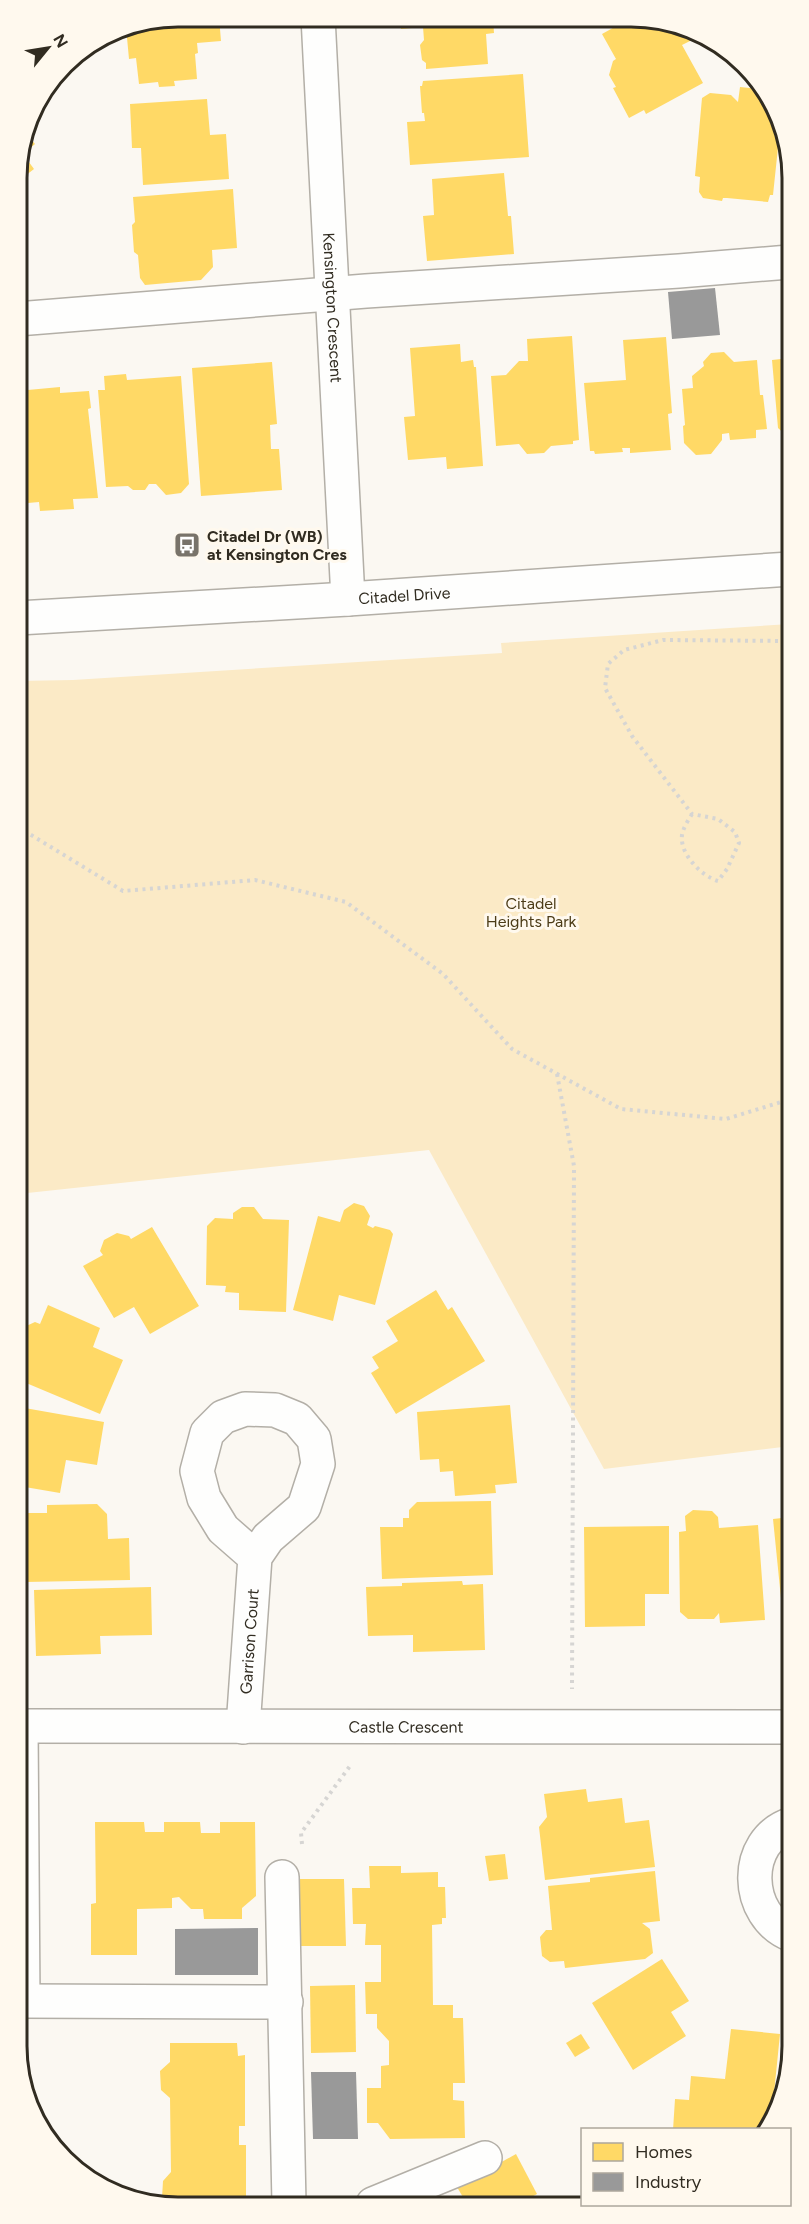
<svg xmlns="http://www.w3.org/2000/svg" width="809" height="2224" viewBox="0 0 809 2224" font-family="Figtree,sans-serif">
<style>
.green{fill:#fbeac6}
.homes{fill:#ffd966}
.industry{fill:#999}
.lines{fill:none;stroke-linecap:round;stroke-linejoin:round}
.minor-casing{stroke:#b3afa7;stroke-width:36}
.path{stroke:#d6d5d3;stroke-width:4;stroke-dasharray:3 4.5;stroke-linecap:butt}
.minor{stroke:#fefefd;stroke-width:33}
.labels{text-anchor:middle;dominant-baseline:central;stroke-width:6;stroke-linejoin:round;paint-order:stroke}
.street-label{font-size:16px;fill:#312c21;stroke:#fff9ee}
.poi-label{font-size:16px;font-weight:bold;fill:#312c21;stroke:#fff9ee;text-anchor:start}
.park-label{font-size:16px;fill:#4c3c17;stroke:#fff9ee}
.rim{fill:none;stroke:#312c21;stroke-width:3}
</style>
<rect width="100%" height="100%" fill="#fbf8f2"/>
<polygon class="green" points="790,624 791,1446 604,1469 429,1150 18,1194 18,681 73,680 502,653 501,643"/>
<g class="homes">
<polygon points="178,16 219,17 221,41 197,43 198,53 195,54 197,79 174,81 175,86 159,87 158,82 139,84 136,58 129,59 126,27"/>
<polygon points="400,18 493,19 494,33 486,34 488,64 426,69 426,63 422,60 420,45 424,40 423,27 401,29"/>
<polygon points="629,19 663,20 696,38 682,45 703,83 646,114 644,110 629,118 613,88 616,87 609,75 613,61 616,59 602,34"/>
<polygon points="523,74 529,157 410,165 407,122 425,121 424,113 422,113 420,86 422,86 423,81"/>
<polygon points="740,87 759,89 783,135 783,138 779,138 773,195 770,195 768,202 727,198 723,198 722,201 703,198 699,192 700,177 695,176 702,98 710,93 731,95 738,102"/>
<polygon points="207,99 210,135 226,134 229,179 143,185 141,148 132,148 130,104"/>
<polygon points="26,133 35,144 23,154 34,169 21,179 25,183 22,194 17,199 17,167"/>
<polygon points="504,173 508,216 511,216 514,254 427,261 423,216 434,215 432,179"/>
<polygon points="233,189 237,248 212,250 213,267 201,280 145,285 140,278 138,255 134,252 132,225 135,222 133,197"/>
<polygon points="572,336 579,440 573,441 573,444 551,446 544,453 527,454 519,444 496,446 491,376 506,375 519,361 528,361 527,339"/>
<polygon points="666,337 672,413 668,414 671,450 630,453 630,448 622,448 623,452 595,454 594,451 590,451 584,383 626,380 623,340"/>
<polygon points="460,344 461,362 473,360 474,367 476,367 483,466 447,469 446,457 408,460 404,417 415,416 410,348"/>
<polygon points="724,352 734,362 757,360 760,395 763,395 767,429 756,430 756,438 730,440 729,433 722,434 722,440 711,454 696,455 684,443 683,426 685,425 682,389 693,388 692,376 704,366 703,362 711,353"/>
<polygon points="790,358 790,435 787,436 778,428 772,360"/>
<polygon points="272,362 277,424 270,425 271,449 279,449 282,490 201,496 192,368"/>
<polygon points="126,374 127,380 181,376 189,484 181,493 166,495 156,484 149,484 145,490 133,490 128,486 106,487 98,390 105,390 104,376"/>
<polygon points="60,387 60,393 89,391 91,408 88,409 98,498 73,499 74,509 40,511 39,502 17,504 17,391"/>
<polygon points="354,1203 364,1206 370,1216 367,1225 373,1228 375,1226 390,1230 393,1234 375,1305 339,1295 333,1321 293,1310 318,1216 340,1222 344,1210"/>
<polygon points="242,1207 254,1207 263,1219 289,1220 286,1312 239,1310 239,1293 225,1292 226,1286 206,1285 207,1226 215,1218 233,1219 233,1213"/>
<polygon points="152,1227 199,1306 150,1334 134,1307 114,1318 83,1266 103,1255 100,1251 104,1240 117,1233 129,1236 131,1239"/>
<polygon points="436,1290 448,1310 452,1307 485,1361 396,1414 371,1373 379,1368 372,1357 398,1341 386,1321"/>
<polygon points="48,1305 100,1328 93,1347 123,1360 100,1414 19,1380 19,1369 25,1355 20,1353 19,1349 19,1339 24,1327 35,1322 40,1324"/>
<polygon points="510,1405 517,1483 495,1485 496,1493 455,1496 453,1471 440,1472 439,1459 420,1460 417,1412"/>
<polygon points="19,1407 104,1422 97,1465 66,1460 60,1493 19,1486"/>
<polygon points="491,1501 493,1575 382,1579 380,1527 403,1527 403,1518 409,1518 409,1510 417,1502"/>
<polygon points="97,1504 107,1514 108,1539 129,1538 130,1580 25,1582 23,1513 47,1513 47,1505"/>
<polygon points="693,1510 712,1511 718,1517 719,1528 758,1525 765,1620 720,1623 719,1613 714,1619 688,1619 680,1612 679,1532 686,1531 685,1516"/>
<polygon points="791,1517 792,1607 782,1608 773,1519"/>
<polygon points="669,1526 669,1594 645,1594 645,1626 585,1627 584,1527"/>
<polygon points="462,1581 463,1585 483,1584 485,1650 413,1652 413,1635 368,1636 366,1587 402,1586 402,1583"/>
<polygon points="151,1587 152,1635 100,1636 101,1654 36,1656 34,1590"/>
<polygon points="586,1789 588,1802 622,1798 625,1823 649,1820 655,1867 545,1880 539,1827 547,1817 544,1794"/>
<polygon points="95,1822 144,1822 145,1832 164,1832 164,1822 200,1822 201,1833 220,1833 220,1822 255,1822 256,1896 242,1908 242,1919 204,1919 203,1909 191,1909 179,1897 172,1898 172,1908 137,1909 137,1955 91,1955 91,1904 96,1903"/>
<polygon points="505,1854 508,1879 489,1881 485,1856"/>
<polygon points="369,1866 401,1866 401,1873 438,1872 438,1887 445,1887 446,1918 442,1918 442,1924 432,1925 433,2005 453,2005 453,2018 463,2018 465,2083 453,2083 453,2100 464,2101 465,2138 390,2139 378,2123 367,2123 367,2088 381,2088 381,2066 389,2065 389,2041 377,2028 377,2014 366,2014 365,1982 381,1982 381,1945 365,1945 366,1924 353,1924 352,1888 370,1888"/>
<polygon points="655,1871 660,1921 642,1923 650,1929 653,1953 645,1959 565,1968 564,1961 550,1962 542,1956 540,1937 546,1930 552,1930 548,1886 590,1882 590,1878"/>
<polygon points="299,1879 344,1879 346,1946 301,1946"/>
<polygon points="662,1959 689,2001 671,2012 686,2036 633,2070 592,2003"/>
<polygon points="355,1985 356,2052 311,2053 310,1986"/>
<polygon points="731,2029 780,2034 771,2123 767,2130 673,2130 675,2099 689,2100 691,2076 725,2079"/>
<polygon points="787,2029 792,2029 792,2056 783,2096 781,2096"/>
<polygon points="581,2034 590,2048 575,2057 566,2043"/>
<polygon points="170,2043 237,2043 238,2056 245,2055 245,2126 239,2126 239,2145 246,2145 246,2204 171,2204 162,2198 163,2181 171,2172 170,2098 161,2090 160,2071 170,2062"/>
<polygon points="516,2154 537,2194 519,2204 467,2204 457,2187"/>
<polygon points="432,2190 440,2204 406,2204"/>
</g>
<g class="industry">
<polygon points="715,288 720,335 672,339 668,292"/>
<polygon points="258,1928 258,1975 175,1975 175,1929"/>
<polygon points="311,2072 356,2072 358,2139 313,2139"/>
</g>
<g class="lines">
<defs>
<g id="minor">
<path id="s1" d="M318,17L348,599"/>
<polyline points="17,319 366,291 679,271 789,262"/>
<path id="s2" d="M18,618L348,599L790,569"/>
<path id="s3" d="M19,1726L792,1727"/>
<polyline points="21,1726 23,2001"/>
<path id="s4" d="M243,1727L255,1557L268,1538L304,1507L318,1464L314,1439L297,1419L275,1410L245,1409L223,1417L207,1433L197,1471L204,1498L223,1529L255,1557"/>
<path d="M792,1824C741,1840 744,1917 792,1935"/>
<polyline points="282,1877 289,2204"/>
<polyline points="20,2001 286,2002"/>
<polyline points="373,2204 485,2158"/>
</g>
</defs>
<use href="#minor" class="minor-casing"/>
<g class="path">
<path d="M692,814C689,819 685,825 683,831C676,851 701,876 718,881L727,869L739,843L735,832L718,819L692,814L632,736L605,688L608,664L624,650L663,640L790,641"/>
<polyline points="18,827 123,891 255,880 346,902 443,974 512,1049 621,1109 726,1119 791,1099"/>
<polyline points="557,1074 574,1166 572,1689"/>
<polyline points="302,1844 301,1833 350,1766"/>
</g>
<use href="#minor" class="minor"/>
</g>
<defs>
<symbol id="bus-square" viewBox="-11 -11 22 22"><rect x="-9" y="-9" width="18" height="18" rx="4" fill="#78736a" stroke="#fff9ee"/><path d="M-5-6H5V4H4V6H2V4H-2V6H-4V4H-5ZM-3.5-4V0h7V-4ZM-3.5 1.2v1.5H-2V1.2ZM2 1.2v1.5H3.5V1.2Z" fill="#fff"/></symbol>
</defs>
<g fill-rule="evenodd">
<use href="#bus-square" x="172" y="530" width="30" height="30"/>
</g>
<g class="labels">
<g class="street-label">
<text stroke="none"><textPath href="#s1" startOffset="291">Kensington Crescent</textPath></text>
<text stroke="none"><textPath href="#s2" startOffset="387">Citadel Drive</textPath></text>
<text stroke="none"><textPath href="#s4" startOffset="86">Garrison Court</textPath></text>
<text stroke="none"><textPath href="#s3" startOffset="387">Castle Crescent</textPath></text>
</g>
<g class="poi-label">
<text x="207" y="536">Citadel Dr (WB)<tspan x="207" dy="18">at Kensington Cres</tspan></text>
</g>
<g class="park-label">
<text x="531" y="903">Citadel<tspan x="531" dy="18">Heights Park</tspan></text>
</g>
</g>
<path d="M0 0H809V2224H0ZM178 27H631A151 151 0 0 1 782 178V2046A151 151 0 0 1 631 2197H178A151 151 0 0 1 27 2046V178A151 151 0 0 1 178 27Z" fill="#fff9ee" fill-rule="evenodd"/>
<path class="rim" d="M178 27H631A151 151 0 0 1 782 178V2046A151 151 0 0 1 631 2197H178A151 151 0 0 1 27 2046V178A151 151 0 0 1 178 27Z"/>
<rect x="581" y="2128" width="210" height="78" fill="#fff9ee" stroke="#ada79c" stroke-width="1.5"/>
<rect x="593" y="2143" width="30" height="18" fill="#ffd966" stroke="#ada79c" stroke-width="1.5"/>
<text x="635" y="2158" font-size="18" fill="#312c21">Homes</text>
<rect x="593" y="2173" width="30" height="18" fill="#999999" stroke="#ada79c" stroke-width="1.5"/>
<text x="635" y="2188" font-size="18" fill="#312c21">Industry</text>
<g transform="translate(48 48) rotate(60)" stroke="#fff9ee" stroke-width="4.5" paint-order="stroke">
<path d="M0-4.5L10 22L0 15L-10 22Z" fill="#312c21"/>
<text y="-9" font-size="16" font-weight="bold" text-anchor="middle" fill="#312c21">N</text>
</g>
</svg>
